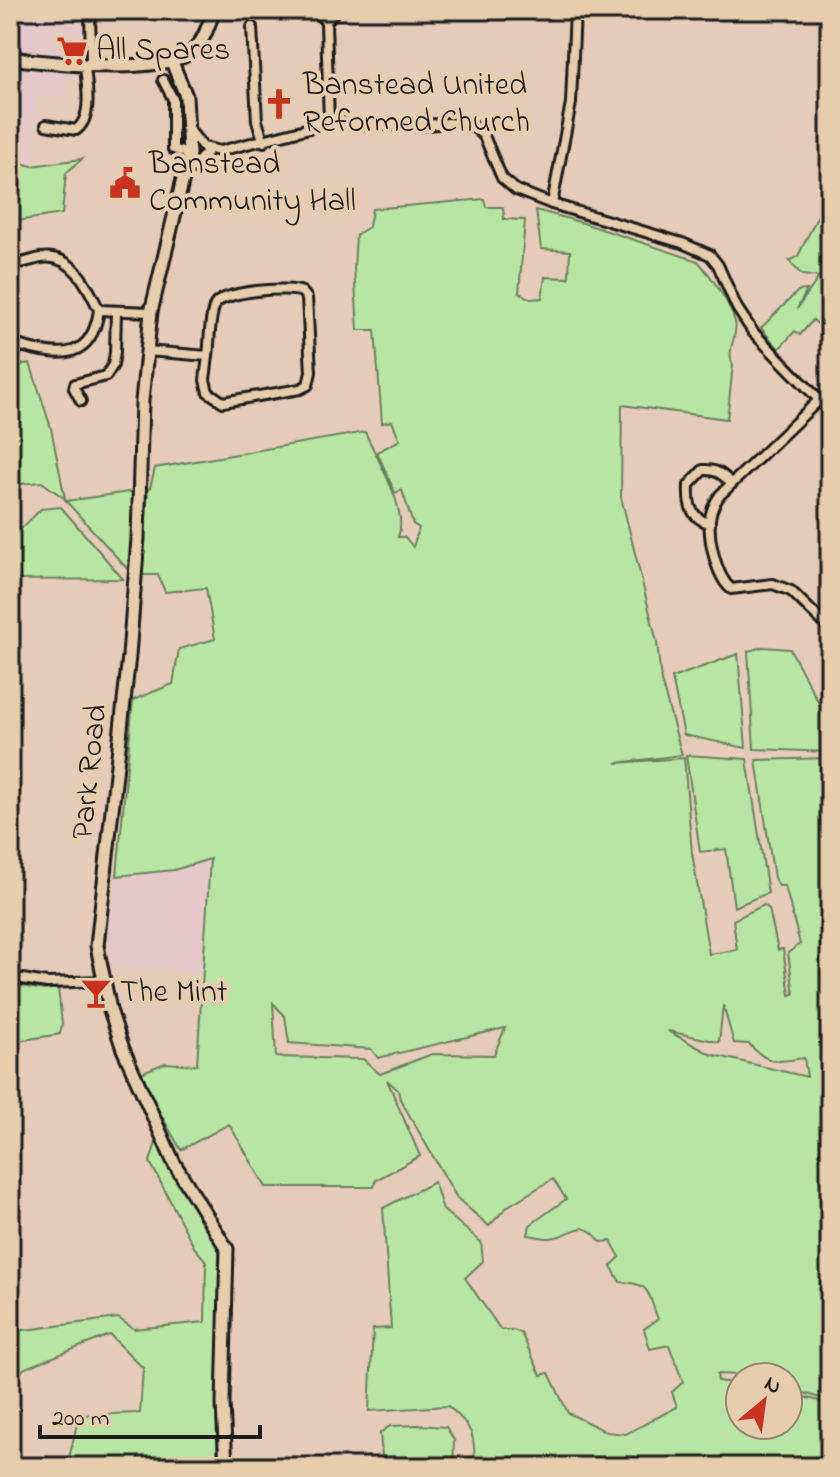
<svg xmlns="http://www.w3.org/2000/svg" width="840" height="1477" viewBox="0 0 840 1477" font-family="'Indie Flower',sans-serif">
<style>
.built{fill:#e4c8ca}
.green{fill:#b8e5a3;stroke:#6a8060;stroke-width:2;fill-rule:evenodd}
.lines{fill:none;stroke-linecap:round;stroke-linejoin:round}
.street-casing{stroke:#1c1c1c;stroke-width:14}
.secondary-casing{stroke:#1c1c1c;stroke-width:17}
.street{stroke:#e5cdad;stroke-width:8}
.secondary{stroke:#e5cdad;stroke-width:11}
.labels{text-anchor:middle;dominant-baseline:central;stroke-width:8;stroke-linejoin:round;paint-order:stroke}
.poi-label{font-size:32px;fill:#1c1c1c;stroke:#e5cdad;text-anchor:start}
.street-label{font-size:32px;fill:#1c1c1c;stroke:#e5cdad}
</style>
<rect width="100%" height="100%" fill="#e5cbba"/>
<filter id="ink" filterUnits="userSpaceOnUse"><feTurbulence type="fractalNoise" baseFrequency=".0125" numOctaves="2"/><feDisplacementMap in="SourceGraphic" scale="16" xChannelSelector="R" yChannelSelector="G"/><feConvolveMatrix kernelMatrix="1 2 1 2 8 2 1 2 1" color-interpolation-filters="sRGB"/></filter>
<g filter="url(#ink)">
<g class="built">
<polygon points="87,16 87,56 68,74 66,98 39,95 32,166 10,160 10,17"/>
<polygon points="210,858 202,971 110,964 108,927 117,876 174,870"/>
</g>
<g class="green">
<polygon points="82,159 66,173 62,214 10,222 10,160 32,166"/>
<polygon points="830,191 830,332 829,334 813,320 800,335 795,331 779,349 761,328 798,291 807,290 797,309 819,277 802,275 789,261 798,256"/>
<path d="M484,199L486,207H503L504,219L525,220L519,293L531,299L542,298L545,277L568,278L569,275L570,251L541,249L536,210L580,222L698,261C711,276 730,303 735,322C739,335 725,350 733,365L727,419L622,405L621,497L657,642L661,681L682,755L616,763L684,758L692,853L709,954L737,950L733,920L764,905L769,909L778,950L783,949L790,995L794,994L788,953L800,944L785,886H779L774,878L756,760L830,758V1467H475C475,1435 473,1427 448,1406L369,1411L373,1329L391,1328L383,1208L434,1182L443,1210L481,1242L483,1261L465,1278L501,1330H513L521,1333L541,1375L549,1373L568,1413L607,1432L626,1434L677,1407L672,1392L683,1382L669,1345L650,1349L644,1329L658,1319C647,1293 652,1283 620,1282L611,1266L620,1257L611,1241L601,1242C579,1214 575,1237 549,1238C542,1238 535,1236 528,1235L530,1225L566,1199L553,1179L508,1206L489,1226L457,1198L400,1099L398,1090L387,1080L420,1156L376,1180L374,1187H266L229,1124L181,1150L138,1074L165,1063L197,1065L210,859L174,870L117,876L133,700L173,684L179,649L215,639L206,588L165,592L158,575H142L148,489L150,488L155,468L365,432C377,459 409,510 398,537H405L413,547L419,528L413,524L402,490L395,493L377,452L400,440L392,421L382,423L375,330H358L354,268L356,235L369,227L372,209ZM273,1003L285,1016L289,1043L371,1049L378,1058L505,1028L494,1055L432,1054L380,1074L363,1059L276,1057ZM723,1005L734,1043L749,1044C770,1066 776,1062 804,1058L807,1077L710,1054L668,1031L719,1042ZM717,1374L788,1377V1388L830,1401L827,1403L788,1393V1425H740V1384L718,1381Z"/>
<polygon points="30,363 51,428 65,499 42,482 10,485 10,367"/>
<polygon points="136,491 131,573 66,501"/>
<polygon points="61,507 123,579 10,580 10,528 23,527 41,509"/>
<polygon points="763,647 790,649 829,722 830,752 754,749 748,651"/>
<polygon points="738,654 746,748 684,735 672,678"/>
<polygon points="686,755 747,759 768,893 734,907 726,849 700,852"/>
<polygon points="10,984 44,990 58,988 62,1024 60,1034 10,1042"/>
<polygon points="157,1139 219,1251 217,1467 67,1467 79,1415 140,1413 143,1368 110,1335 25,1368 10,1381 10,1332 118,1318 134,1329 205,1322 206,1261 194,1247 150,1162"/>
<polygon points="418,1425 446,1427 454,1440 453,1467 383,1467 380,1433 390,1426"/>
</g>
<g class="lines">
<defs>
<g id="street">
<polyline points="90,10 91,64"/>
<polyline points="315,10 326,22"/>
<polyline points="252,27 257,121 264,142"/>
<polyline points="163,80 173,99 173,149 189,154"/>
<polyline points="329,123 326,22 336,10"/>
<path d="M46,125L76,130C94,117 86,84 85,64"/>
<polyline points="190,131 203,147 220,151 329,123 416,126 448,123 472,125 484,136 502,178 516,190 552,204 682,243 710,255 718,265 737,308 753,332 830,411"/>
<polyline points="185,175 209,150"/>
<polyline points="552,204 571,103 575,10"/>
<path d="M10,262C23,265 29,260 41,258C73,253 88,287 99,310C92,359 62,358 21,346L14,353"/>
<polyline points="99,310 151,312"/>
<path d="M147,351L208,356L205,380L208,392L223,402L300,389L308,385L311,372L307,298L302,292C289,286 222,291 215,305C209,318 210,341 208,356"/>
<path d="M819,400L720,495C715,502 711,510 710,519C708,539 716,576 731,589L773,584L791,591L830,629"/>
<polyline points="81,401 74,388 75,384 106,376 113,365 115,352 116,311"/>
<path d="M710,524C690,517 688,505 689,485L703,470C716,469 722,474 731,483"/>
<polyline points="10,977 47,983 102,981"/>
</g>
<g id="secondary">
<path d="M10,58C50,63 165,77 195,49C205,39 209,23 214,10"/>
<polyline points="172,62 186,96 189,154 151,312 142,401 138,538 129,656 97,946 110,1010 123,1049 174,1163 227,1249 223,1403 226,1467"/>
</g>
</defs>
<use href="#street" class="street-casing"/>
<use href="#secondary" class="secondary-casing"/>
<use href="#street" class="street"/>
<use href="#secondary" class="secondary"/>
</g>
</g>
<defs>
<symbol id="supermarket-bare" viewBox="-9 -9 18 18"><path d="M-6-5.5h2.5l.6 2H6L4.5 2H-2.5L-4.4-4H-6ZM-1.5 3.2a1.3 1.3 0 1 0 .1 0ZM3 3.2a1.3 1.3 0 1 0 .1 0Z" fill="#c8321e" stroke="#e5cdad" stroke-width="2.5" paint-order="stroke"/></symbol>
<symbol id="church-bare" viewBox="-9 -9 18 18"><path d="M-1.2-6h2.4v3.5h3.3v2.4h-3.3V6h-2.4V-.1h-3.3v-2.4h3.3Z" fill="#c8321e" stroke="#e5cdad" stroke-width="2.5" paint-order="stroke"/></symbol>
<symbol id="civic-bare" viewBox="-9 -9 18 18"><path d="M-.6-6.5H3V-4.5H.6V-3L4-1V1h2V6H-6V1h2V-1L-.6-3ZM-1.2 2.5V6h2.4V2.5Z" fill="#c8321e" stroke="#e5cdad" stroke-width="2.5" paint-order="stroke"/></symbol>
<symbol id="bar-bare" viewBox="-9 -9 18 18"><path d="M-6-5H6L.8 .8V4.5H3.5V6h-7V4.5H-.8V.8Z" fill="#c8321e" stroke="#e5cdad" stroke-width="2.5" paint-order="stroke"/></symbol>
</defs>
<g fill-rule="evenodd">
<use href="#supermarket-bare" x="50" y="29" width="44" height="44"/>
<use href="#church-bare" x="257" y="82" width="44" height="44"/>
<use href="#civic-bare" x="103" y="161" width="44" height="44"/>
<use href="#bar-bare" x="74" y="971" width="44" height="44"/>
</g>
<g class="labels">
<g class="poi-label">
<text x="96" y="51">All Spares</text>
<text x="303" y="86">Banstead United<tspan x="303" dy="37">Reformed Church</tspan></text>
<text x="149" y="165">Banstead<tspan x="149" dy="37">Community Hall</tspan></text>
<text x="120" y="993">The Mint</text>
</g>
<g class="street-label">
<text transform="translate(91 772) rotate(-84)">Park Road</text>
</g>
</g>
<rect width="840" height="1477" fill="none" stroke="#e5cdad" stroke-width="40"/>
<rect x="20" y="20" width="800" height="1437" fill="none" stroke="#1c1c1c" stroke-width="3" filter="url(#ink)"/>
<g transform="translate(764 1401) rotate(29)"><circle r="38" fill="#e5cdad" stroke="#958673" stroke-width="2"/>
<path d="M0-6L14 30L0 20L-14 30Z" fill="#c8321e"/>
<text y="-12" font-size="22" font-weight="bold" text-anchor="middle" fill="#1c1c1c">N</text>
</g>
<path d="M40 1425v12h220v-12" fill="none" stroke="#1c1c1c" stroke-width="4"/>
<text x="52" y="1425" font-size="24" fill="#1c1c1c" stroke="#e5cdad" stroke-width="6" paint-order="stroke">200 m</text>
</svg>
